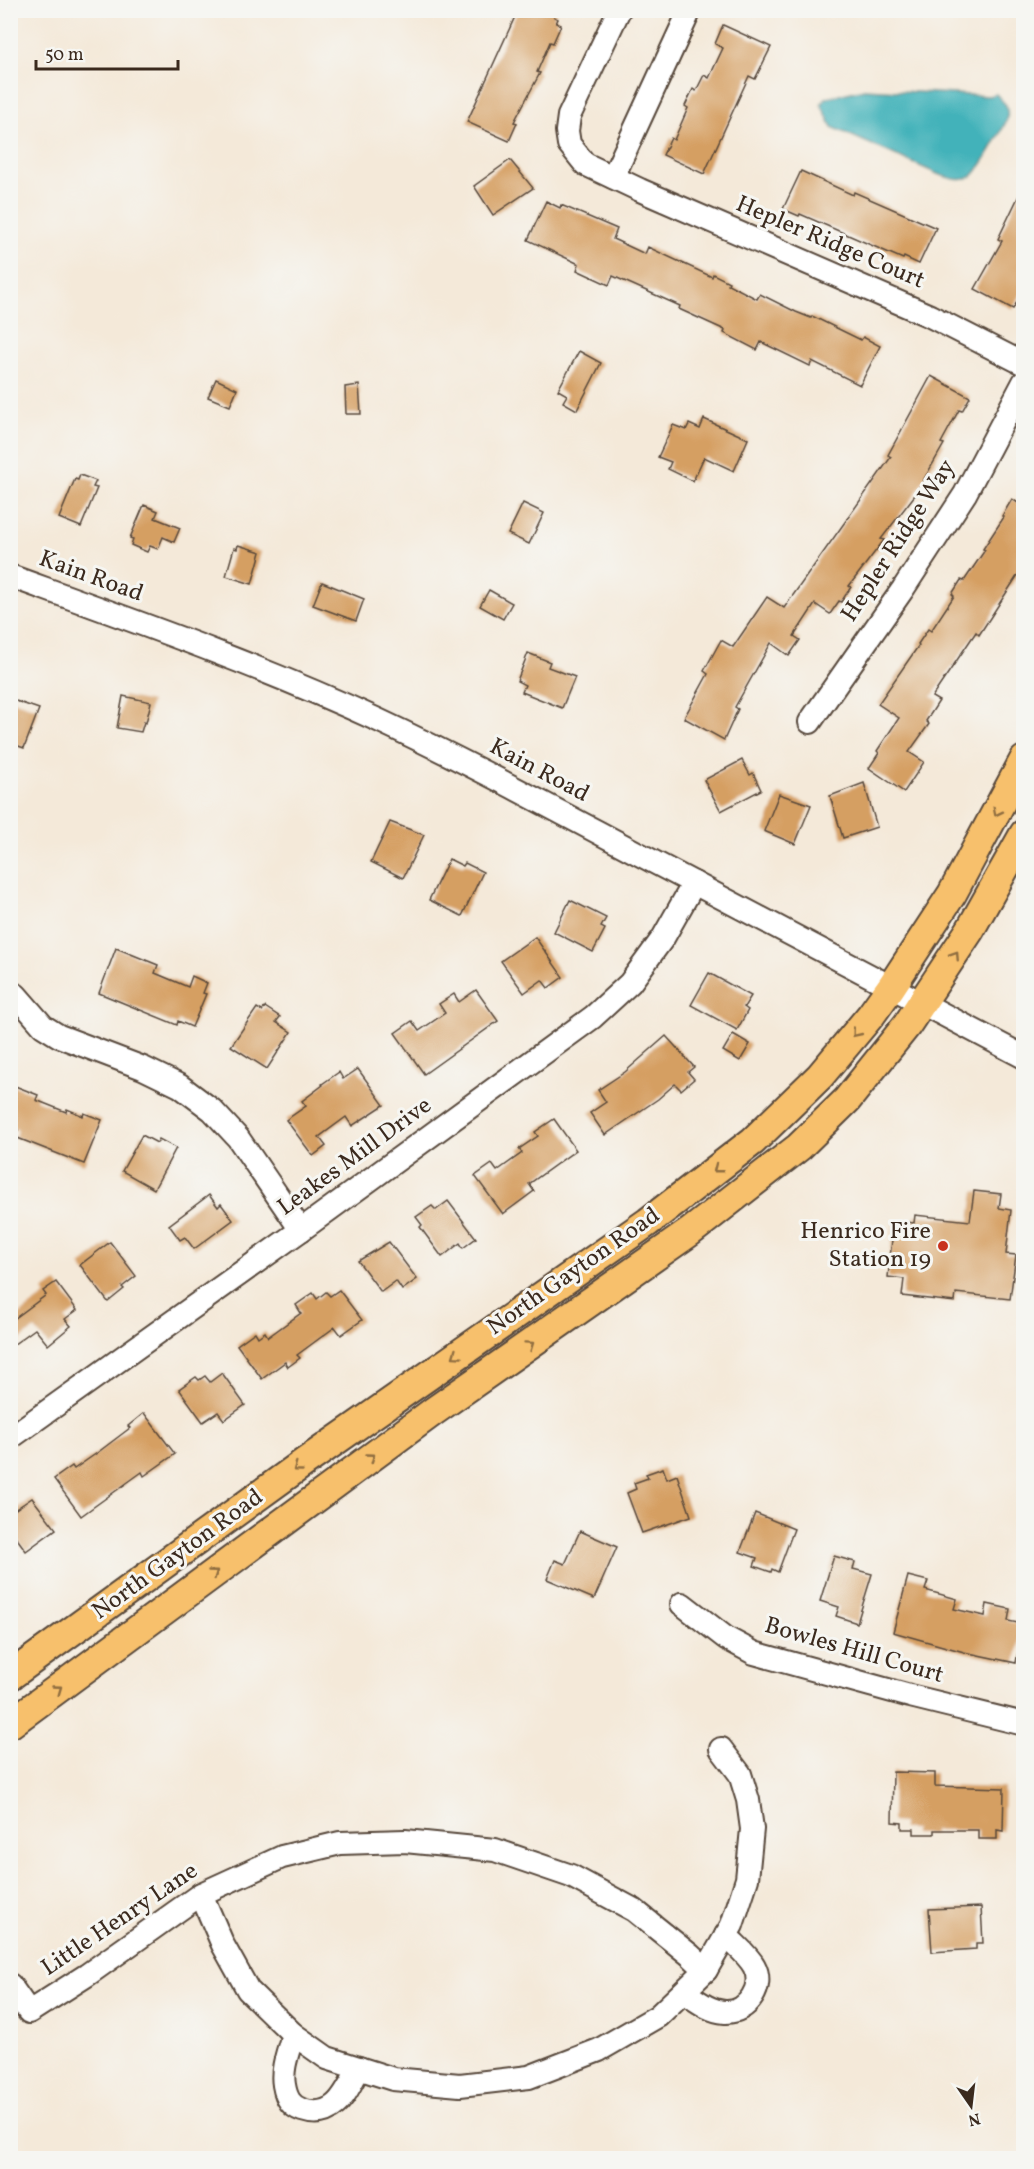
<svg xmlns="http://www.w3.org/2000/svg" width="1034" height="2169" viewBox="0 0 1034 2169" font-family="Vollkorn,serif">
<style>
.water{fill:#42b2ba;stroke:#3e6e6c;stroke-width:1.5}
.building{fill:#d59f62}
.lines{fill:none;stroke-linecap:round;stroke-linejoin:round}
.minor-casing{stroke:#57473a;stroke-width:26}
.major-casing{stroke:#57473a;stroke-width:32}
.minor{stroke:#fff;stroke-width:22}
.major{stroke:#f7c06c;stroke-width:28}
.oneway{stroke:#906e41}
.poi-dot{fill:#c8321e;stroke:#f6f6f2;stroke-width:2}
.labels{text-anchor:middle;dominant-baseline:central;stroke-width:6;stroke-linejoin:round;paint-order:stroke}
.street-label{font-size:24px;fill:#3b2a1e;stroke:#f6f6f2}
.poi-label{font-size:24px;fill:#3b2a1e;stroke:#f6f6f2;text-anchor:end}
</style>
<rect width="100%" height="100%" fill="#f6f6f2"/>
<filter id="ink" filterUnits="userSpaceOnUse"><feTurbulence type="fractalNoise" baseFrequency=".0167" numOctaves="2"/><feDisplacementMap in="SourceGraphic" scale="12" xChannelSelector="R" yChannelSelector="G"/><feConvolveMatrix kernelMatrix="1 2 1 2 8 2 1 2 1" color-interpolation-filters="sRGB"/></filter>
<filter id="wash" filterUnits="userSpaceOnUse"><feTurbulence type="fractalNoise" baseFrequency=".008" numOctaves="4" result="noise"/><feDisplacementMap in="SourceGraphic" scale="24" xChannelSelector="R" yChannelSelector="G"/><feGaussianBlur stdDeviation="1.35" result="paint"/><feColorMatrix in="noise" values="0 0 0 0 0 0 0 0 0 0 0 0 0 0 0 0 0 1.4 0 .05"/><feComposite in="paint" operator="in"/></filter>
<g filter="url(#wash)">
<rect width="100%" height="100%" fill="#f4e9d9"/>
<path class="water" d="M864,89L989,96L996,94L1006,105C1007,109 1008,114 1007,119C1002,131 982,167 972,176C963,183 950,178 940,175L832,127L821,104L826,98Z"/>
<g id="blocks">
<g class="building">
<polygon points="518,10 557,10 554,17 558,19 556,23 561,25 553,43 550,42 537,72 540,73 514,122 517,123 509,141 467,122"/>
<polygon points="723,25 771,47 755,79 749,76 704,174 663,155 671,138 674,140 688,108 685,106 693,89 696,91 704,75 709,78 723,48 715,44"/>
<polygon points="510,160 533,188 493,215 474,186"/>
<polygon points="801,171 853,195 854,192 936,228 919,264 904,257 903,259 800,214 799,216 783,209"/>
<polygon points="1023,187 1023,291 1013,309 975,289 1002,241 998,239"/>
<polygon points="546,201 560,208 561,205 617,229 613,239 645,254 648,247 712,277 713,274 729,282 728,284 757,299 760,294 796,312 811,318 812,316 861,340 863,337 880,346 860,385 812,361 810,366 761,342 757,350 724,333 725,330 679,309 680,306 613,276 609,285 577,270 579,264 528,240"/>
<polygon points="579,351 601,363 577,410 563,402 567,395 558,390"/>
<polygon points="931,376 970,397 962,411 959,410 941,443 944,444 915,495 881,539 884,540 849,586 851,587 841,602 839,601 830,614 815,604 794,636 800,640 789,656 771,643 735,707 738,709 724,740 684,718 708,674 704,671 721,640 733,647 767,597 784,608 891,457 888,455"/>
<polygon points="216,379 237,389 230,406 208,397"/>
<polygon points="359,385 361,414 346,414 345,387"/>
<polygon points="704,419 748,439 734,471 704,457 693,481 668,469 671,462 658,457 673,425 686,430 689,424 700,429"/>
<polygon points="80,475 96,481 93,487 97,488 81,527 59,518 75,479 78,480"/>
<polygon points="1012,499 1023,506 1023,567 979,635 976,632 932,697 939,701 926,721 929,724 909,752 924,762 904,792 869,768 879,753 877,751 899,718 878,704 919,645 918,644 928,629 931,631 954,596 952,594 961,580 964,581 985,550 983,549 1004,517 1002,516"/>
<polygon points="523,503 544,513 529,544 508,534"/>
<polygon points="144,505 158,511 155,518 180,528 174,542 163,537 158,549 150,546 147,552 131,545 133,539 130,538"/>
<polygon points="238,545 261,552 252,584 226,576 234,548 237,549"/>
<polygon points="322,582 364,599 356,621 313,605"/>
<polygon points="489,590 512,603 503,619 480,606"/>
<polygon points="528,653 550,662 548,667 575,677 562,708 522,692 525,685 517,681"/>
<polygon points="123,696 151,702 146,723 144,722 141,732 117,728"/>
<polygon points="10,699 39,709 24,748 10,743"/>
<polygon points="742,760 750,775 753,773 761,790 721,811 704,780"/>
<polygon points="864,783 877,827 843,838 830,796"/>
<polygon points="779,794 811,805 795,844 764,831"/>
<polygon points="390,822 424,835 403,878 371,862"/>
<polygon points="449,859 463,866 465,863 483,872 462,916 429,900"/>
<polygon points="570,900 606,918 601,927 605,929 593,952 554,932"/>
<polygon points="535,937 563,977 548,988 542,980 524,993 501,961"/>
<polygon points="116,948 158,965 155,973 188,987 192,976 207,983 203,993 206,994 192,1027 178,1021 177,1025 99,993"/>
<polygon points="709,973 751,996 744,1007 748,1010 737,1030 691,1005"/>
<polygon points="476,990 498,1021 424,1074 395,1033 412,1021 419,1031 445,1013 439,1004 454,994 459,1002"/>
<polygon points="265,1007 280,1017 276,1022 291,1032 267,1069 231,1046 257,1008 262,1011"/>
<polygon points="733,1034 750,1044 740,1061 723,1051"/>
<polygon points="666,1036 694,1067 688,1072 694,1079 681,1090 675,1084 658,1099 605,1135 590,1113 606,1102 598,1090 625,1072"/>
<polygon points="358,1069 384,1105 352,1126 346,1117 319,1137 326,1146 313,1156 286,1120 306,1106 302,1101 323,1085 322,1084 339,1072 343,1079"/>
<polygon points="10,1084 38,1095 36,1100 66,1112 67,1109 83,1116 84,1113 102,1120 84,1164 15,1137 18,1130 10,1127"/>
<polygon points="554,1119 576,1150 529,1184 534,1191 503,1214 475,1176 492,1164 497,1171 522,1153 519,1149 538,1136 535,1132"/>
<polygon points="142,1135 157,1143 159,1139 176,1148 154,1189 122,1171"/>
<polygon points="974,1191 1001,1194 999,1208 1011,1210 1006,1254 1016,1255 1010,1299 956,1293 955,1302 902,1296 904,1279 888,1277 894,1221 914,1223 915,1215 970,1221"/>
<polygon points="209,1195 218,1207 221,1204 233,1220 194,1249 185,1237 180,1240 169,1225"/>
<polygon points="448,1201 476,1238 463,1248 460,1243 442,1257 420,1227 422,1225 416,1217 432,1206 436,1210"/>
<polygon points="110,1242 136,1276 122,1287 124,1289 108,1302 80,1265"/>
<polygon points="389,1242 417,1279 402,1290 396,1281 381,1292 358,1261"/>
<polygon points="56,1282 77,1310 65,1319 71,1326 48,1345 35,1329 10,1347 10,1322 46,1295 43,1291"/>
<polygon points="339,1290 362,1320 341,1335 335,1327 297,1355 300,1358 288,1367 285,1362 262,1379 237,1345 255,1332 258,1337 265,1332 268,1337 301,1313 296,1305 313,1293 317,1299 326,1292 330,1296"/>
<polygon points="222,1373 245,1405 224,1420 218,1412 203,1422 179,1389 196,1377 199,1380 205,1376 210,1382"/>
<polygon points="144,1413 175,1454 144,1476 142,1472 81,1516 54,1479 72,1466 74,1469 97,1453 130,1428 128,1426"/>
<polygon points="663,1468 667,1479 677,1475 691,1516 642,1533 627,1493 636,1489 634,1483 648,1478 646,1474"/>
<polygon points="32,1498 56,1529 26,1551 10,1529 10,1513"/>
<polygon points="755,1513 794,1529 778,1572 772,1569 771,1572 754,1566 757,1558 740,1552"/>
<polygon points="580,1531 617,1547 594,1599 547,1579 555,1560 565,1564"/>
<polygon points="834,1556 855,1562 853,1569 872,1574 857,1623 836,1616 839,1607 820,1601"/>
<polygon points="908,1576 928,1581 925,1590 957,1599 954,1609 985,1616 987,1604 1010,1609 1008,1621 1023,1624 1016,1663 964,1652 893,1632"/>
<polygon points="893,1772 935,1773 935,1786 1004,1788 1003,1831 997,1830 997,1839 978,1839 978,1830 934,1830 934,1834 914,1834 914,1829 902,1829 902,1823 892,1822"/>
<polygon points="981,1907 983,1943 976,1943 976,1949 932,1952 929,1909"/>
</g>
</g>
</g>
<g filter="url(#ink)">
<use href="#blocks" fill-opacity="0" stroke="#57473a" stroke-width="1.5"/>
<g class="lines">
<defs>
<g id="minor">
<polyline points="619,10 569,116 567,131 569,144 585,164 640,190 930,316 1024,364"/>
<polyline points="613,177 690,10"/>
<path d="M10,576C134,621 259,665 378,720C472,764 563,814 654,862C777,927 901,991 1024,1057"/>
<polyline points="810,722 903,589 965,494 1024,382"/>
<polyline points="16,995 43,1026 59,1036 143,1068 180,1086 212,1110 238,1138 301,1230"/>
<polyline points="10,1438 301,1230 593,1017 630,983 663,938 694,883"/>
<polyline points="682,1604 726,1638 754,1653 910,1696 1024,1724"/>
<polyline points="201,1894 223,1945 248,1990 293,2034 327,2058 393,2079 460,2085 529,2077 599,2050 658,2016 706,1970 732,1925 747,1879 752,1829 748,1800 740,1774 721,1749"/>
<polyline points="10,1985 29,2012 87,1975 201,1894 282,1857 340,1843 405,1841 495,1850 571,1876 634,1910 690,1955 706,1970"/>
<path d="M684,1992C696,2000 709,2011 725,2012C748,2013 765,1986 754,1966C748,1955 735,1945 726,1935"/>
<path d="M293,2034C289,2050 281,2068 284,2085C286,2097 290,2106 302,2110C335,2121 346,2092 359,2068"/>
</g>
<g id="major">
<polyline points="10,1676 305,1462 648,1222 753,1141 820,1076 871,1015 891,987 952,894 1024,760"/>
<polyline points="10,1724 434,1411 690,1232 799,1147 847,1100 907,1025 970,930 1024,834"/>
</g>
</defs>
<use href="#minor" class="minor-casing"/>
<use href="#major" class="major-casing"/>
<use href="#minor" class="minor"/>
<use href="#major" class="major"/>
</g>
<defs><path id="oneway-chevron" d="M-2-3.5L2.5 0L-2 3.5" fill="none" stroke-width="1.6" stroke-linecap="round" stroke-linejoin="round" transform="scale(1.5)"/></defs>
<g class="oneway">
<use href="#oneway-chevron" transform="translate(997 812) rotate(117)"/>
<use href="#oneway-chevron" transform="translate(955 955) rotate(-57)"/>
<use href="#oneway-chevron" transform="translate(856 1033) rotate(129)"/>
<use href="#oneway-chevron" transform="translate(717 1169) rotate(142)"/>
<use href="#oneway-chevron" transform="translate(530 1345) rotate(-35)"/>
<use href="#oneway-chevron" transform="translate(456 1355) rotate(145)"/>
<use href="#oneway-chevron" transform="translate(371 1457) rotate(-36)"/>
<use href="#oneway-chevron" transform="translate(297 1468) rotate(144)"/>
<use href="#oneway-chevron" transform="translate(214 1573) rotate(-36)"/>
<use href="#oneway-chevron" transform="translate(58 1689) rotate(-36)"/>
</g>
</g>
<circle class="poi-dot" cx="943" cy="1246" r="6"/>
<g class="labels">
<g class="street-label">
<text transform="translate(830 243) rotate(23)">Hepler Ridge Court</text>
<text transform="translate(899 541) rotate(-57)">Hepler Ridge Way</text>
<text transform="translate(91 577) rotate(20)">Kain Road</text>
<text transform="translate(539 771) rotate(28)">Kain Road</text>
<text transform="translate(355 1157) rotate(-36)">Leakes Mill Drive</text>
<text transform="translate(574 1272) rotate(-35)">North Gayton Road</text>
<text transform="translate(178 1555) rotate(-36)">North Gayton Road</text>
<text transform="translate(854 1651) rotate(16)">Bowles Hill Court</text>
<text transform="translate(120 1920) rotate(-34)">Little Henry Lane</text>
</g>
<g class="poi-label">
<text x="931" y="1232">Henrico Fire<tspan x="931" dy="28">Station 19</tspan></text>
</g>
</g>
<rect width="1034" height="2169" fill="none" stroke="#f6f6f2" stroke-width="36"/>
<g transform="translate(971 2106) rotate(166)" stroke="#f6f6f2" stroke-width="4.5" paint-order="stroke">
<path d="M0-4.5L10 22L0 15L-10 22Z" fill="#3b2a1e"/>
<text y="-9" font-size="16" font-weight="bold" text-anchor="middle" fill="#3b2a1e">N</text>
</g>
<path d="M36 60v9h142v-9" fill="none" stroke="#3b2a1e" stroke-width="3"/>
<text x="45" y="60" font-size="18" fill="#3b2a1e" stroke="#f6f6f2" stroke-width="4.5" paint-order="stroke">50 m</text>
</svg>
